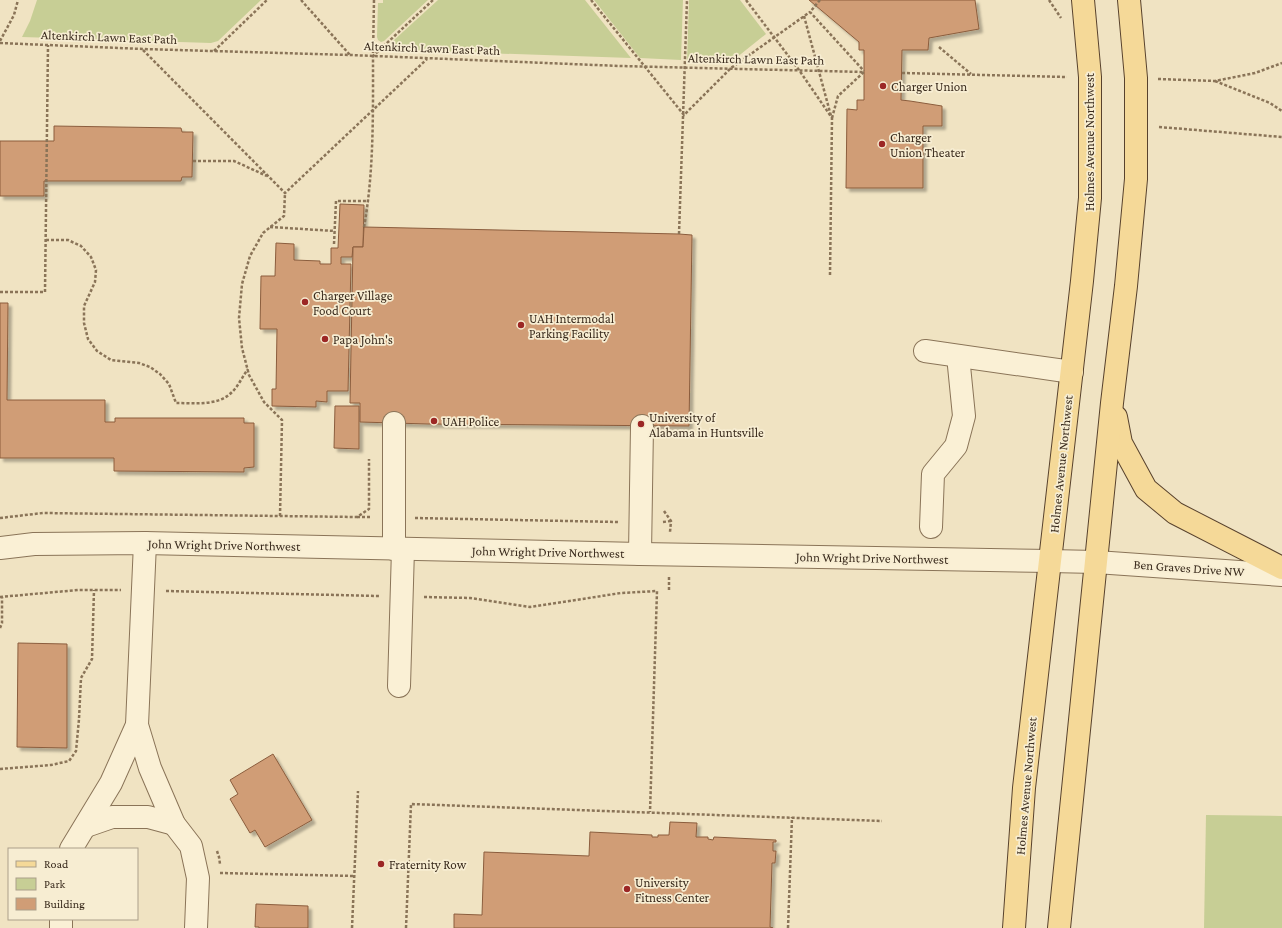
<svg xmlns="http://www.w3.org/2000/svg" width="1282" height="928" viewBox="0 0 1282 928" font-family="'Crimson Pro',serif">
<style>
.green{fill:#c7ce95}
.building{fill:#d09d76;stroke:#8b5d3d;filter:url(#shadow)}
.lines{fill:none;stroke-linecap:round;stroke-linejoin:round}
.minor-casing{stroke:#8a7458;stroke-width:24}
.major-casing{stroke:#58422d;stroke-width:24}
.path{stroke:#8a7458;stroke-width:2.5;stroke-dasharray:3 2;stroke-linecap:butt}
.minor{stroke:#faf0d5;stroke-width:22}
.major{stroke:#f5d998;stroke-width:22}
.poi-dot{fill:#9c2725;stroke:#f7edd2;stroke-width:1.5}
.labels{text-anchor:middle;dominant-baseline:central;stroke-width:3.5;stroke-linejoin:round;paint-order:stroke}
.street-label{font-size:13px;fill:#3a2b1d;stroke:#f7edd2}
.poi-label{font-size:13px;fill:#3a2b1d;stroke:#f7edd2;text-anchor:start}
</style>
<defs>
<filter id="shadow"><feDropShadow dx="3.5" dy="3.5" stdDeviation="1" flood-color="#0004"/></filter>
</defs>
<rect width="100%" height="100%" fill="#f0e3c2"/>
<g class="green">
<polygon points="37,0 261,0 218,41 211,43 22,37 30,21"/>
<polygon points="383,0 428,0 384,41 381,42 378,40 377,37 378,3 383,3"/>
<polygon points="438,0 585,0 631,58 396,50 393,48 392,45 393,41"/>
<polygon points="594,0 683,0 681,60 640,58"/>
<polygon points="689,0 740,0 766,34 731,62 730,62 730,57 712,56 712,61 687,61"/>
<polygon points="1206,815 1282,816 1282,928 1204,928"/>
</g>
<g class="building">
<polygon points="809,0 975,0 979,29 929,38 928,50 902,50 901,100 910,101 942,106 942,126 923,126 923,188 846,188 847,109 857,110 857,100 864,100 864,50 859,50 859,42"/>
<polygon points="54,126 181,128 182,132 193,132 192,177 182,177 181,181 44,181 44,196 0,196 0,141 54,141"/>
<polygon points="340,204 364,205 363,247 353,247 352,257 341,257 341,264 351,264 348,391 327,391 327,402 316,401 316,407 272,406 272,389 276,389 277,329 260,329 261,276 275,276 276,243 294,244 294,260 320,261 320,264 331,264 331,248 338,248"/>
<polygon points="364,227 679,234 692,235 689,426 428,424 360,422 360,403 350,403 353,247 363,247"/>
<polygon points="0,303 8,303 7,400 105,400 105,422 115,422 115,418 244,418 244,423 254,423 254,467 244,468 244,472 114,471 114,458 0,458"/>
<polygon points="335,406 359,406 359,449 334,448"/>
<polygon points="18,643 67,644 67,748 17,747"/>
<polygon points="273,754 312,820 265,847 255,830 250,833 230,799 238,794 230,780"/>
<polygon points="670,822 697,823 696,837 708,837 708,839 713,840 714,837 776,840 776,842 773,842 773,851 776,851 775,863 772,863 770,927 773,928 454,928 454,914 482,915 484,852 589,856 590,832 652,835 652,837 658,837 658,835 669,835"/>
<polygon points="256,904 308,906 308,928 259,928 259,927 255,927"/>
</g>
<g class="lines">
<defs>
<g id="minor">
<polyline points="925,351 1072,372"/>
<polyline points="931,527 933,474 956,446 964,416 958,356"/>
<polyline points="145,543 137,725 150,768 174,824 191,846 198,878 196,928"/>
<polyline points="0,548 34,544 145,543 640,554 1050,561 1096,562 1282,575"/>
<polyline points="394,549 394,423"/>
<polyline points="640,554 642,426"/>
<polyline points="399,686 403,549"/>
<polyline points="86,826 112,817 148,817 174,824"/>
<polyline points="71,849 111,783 137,725"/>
<polyline points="61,928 61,919"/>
</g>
<g id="major">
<polyline points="1116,417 1121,443 1146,489 1175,513 1282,568"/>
<polyline points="1014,928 1024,788 1082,281 1090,198 1090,77 1083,0"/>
<polyline points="1059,928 1112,403 1126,286 1136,179 1136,78 1129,0"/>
</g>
</defs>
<use href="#minor" class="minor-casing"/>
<use href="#major" class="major-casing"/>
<g class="path">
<polyline points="301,0 350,55"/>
<polyline points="374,0 373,56 433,0"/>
<polyline points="591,0 684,115 731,68 810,12"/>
<polyline points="746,0 799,70 832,118 830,275"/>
<polyline points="820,0 810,12 864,71"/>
<polyline points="1049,0 1061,18"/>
<polyline points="804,16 831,116"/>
<polyline points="0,41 14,15 18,0"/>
<polyline points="0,43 143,49 350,55 620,66 864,72"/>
<polyline points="939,47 971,74"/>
<polyline points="143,50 285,193 427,59"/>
<polyline points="214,51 267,0"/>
<polyline points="902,73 1067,77"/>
<polyline points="1158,79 1215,81 1255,73 1282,63"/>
<polyline points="1215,81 1270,103 1282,111"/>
<polyline points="832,118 838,96 864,72"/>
<polyline points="1159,127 1282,137"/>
<polyline points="193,161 234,161 267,176"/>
<polyline points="270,227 335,231"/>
<path d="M364,227C374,172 373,112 373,56"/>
<polyline points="679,234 687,0"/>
<path d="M46,240H68L81,246L91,257L96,270L95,282L84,306V323L88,339L97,351L111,360L139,363L150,367L160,374L169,384L176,403C194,403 218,406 231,393C238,387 242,377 248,369"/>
<polyline points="334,244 336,201 369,201"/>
<polyline points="0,292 45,292 48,45"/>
<polyline points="664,511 671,521 670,532"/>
<polyline points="280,516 282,420 264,402 249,375 242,348 239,318 242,284 250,256 263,233 284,216 285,193"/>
<polyline points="357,517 372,517"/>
<polyline points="0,518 43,513 357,517 369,509 369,459"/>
<polyline points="415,518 618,522"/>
<polyline points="663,522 671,521"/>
<polyline points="669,590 669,577"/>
<polyline points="166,591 379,596"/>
<polyline points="0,597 78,590 121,590"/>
<polyline points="424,597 470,598 530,607 621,593 657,591 650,812"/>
<polyline points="0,628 2,623 2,597"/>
<polyline points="0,769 51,765 69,761 76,751 79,719 81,678 92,659 94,590"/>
<polyline points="217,851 219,857 220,864"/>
<polyline points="220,873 355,876"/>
<polyline points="352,928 358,791"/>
<polyline points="406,928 411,804 882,821"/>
<polyline points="788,928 792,817"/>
</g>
<use href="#minor" class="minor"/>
<use href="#major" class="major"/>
</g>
<g class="poi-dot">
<circle cx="883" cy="86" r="4"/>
<circle cx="882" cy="144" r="4"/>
<circle cx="305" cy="302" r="4"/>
<circle cx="521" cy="325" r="4"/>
<circle cx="325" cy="339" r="4"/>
<circle cx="434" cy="421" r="4"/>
<circle cx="641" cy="424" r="4"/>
<circle cx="381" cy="864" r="4"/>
<circle cx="627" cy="889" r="4"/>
</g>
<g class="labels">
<g class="street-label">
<text transform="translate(109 37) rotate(2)">Altenkirch Lawn East Path</text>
<text transform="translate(432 48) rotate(2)">Altenkirch Lawn East Path</text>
<text transform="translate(756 59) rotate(1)">Altenkirch Lawn East Path</text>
<text transform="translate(1089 142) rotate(-90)">Holmes Avenue Northwest</text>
<text transform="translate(1061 464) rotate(-84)">Holmes Avenue Northwest</text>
<text transform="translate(224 545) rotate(1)">John Wright Drive Northwest</text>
<text transform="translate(548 552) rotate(1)">John Wright Drive Northwest</text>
<text transform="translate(872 558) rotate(1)">John Wright Drive Northwest</text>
<text transform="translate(1189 568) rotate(4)">Ben Graves Drive NW</text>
<text transform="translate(1026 786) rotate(-85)">Holmes Avenue Northwest</text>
</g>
<g class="poi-label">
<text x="891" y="86">Charger Union</text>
<text x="890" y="137">Charger<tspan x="890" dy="15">Union Theater</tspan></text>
<text x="313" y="295">Charger Village<tspan x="313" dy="15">Food Court</tspan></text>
<text x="529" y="318">UAH Intermodal<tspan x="529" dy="15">Parking Facility</tspan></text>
<text x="333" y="339">Papa John's</text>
<text x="649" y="417">University of<tspan x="649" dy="15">Alabama in Huntsville</tspan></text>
<text x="442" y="421">UAH Police</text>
<text x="389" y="864">Fraternity Row</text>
<text x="635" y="882">University<tspan x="635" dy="15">Fitness Center</tspan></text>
</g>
</g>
<rect x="8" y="848" width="130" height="72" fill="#f7edd2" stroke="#ab9f8a"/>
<rect x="16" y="861" width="20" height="6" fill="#f5d998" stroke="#ab9f8a"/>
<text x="44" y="868" font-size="12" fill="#3a2b1d">Road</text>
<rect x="16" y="878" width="20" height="12" fill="#c7ce95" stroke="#ab9f8a"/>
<text x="44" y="888" font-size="12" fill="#3a2b1d">Park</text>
<rect x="16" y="898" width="20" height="12" fill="#d09d76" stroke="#ab9f8a"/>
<text x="44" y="908" font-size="12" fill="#3a2b1d">Building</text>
</svg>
